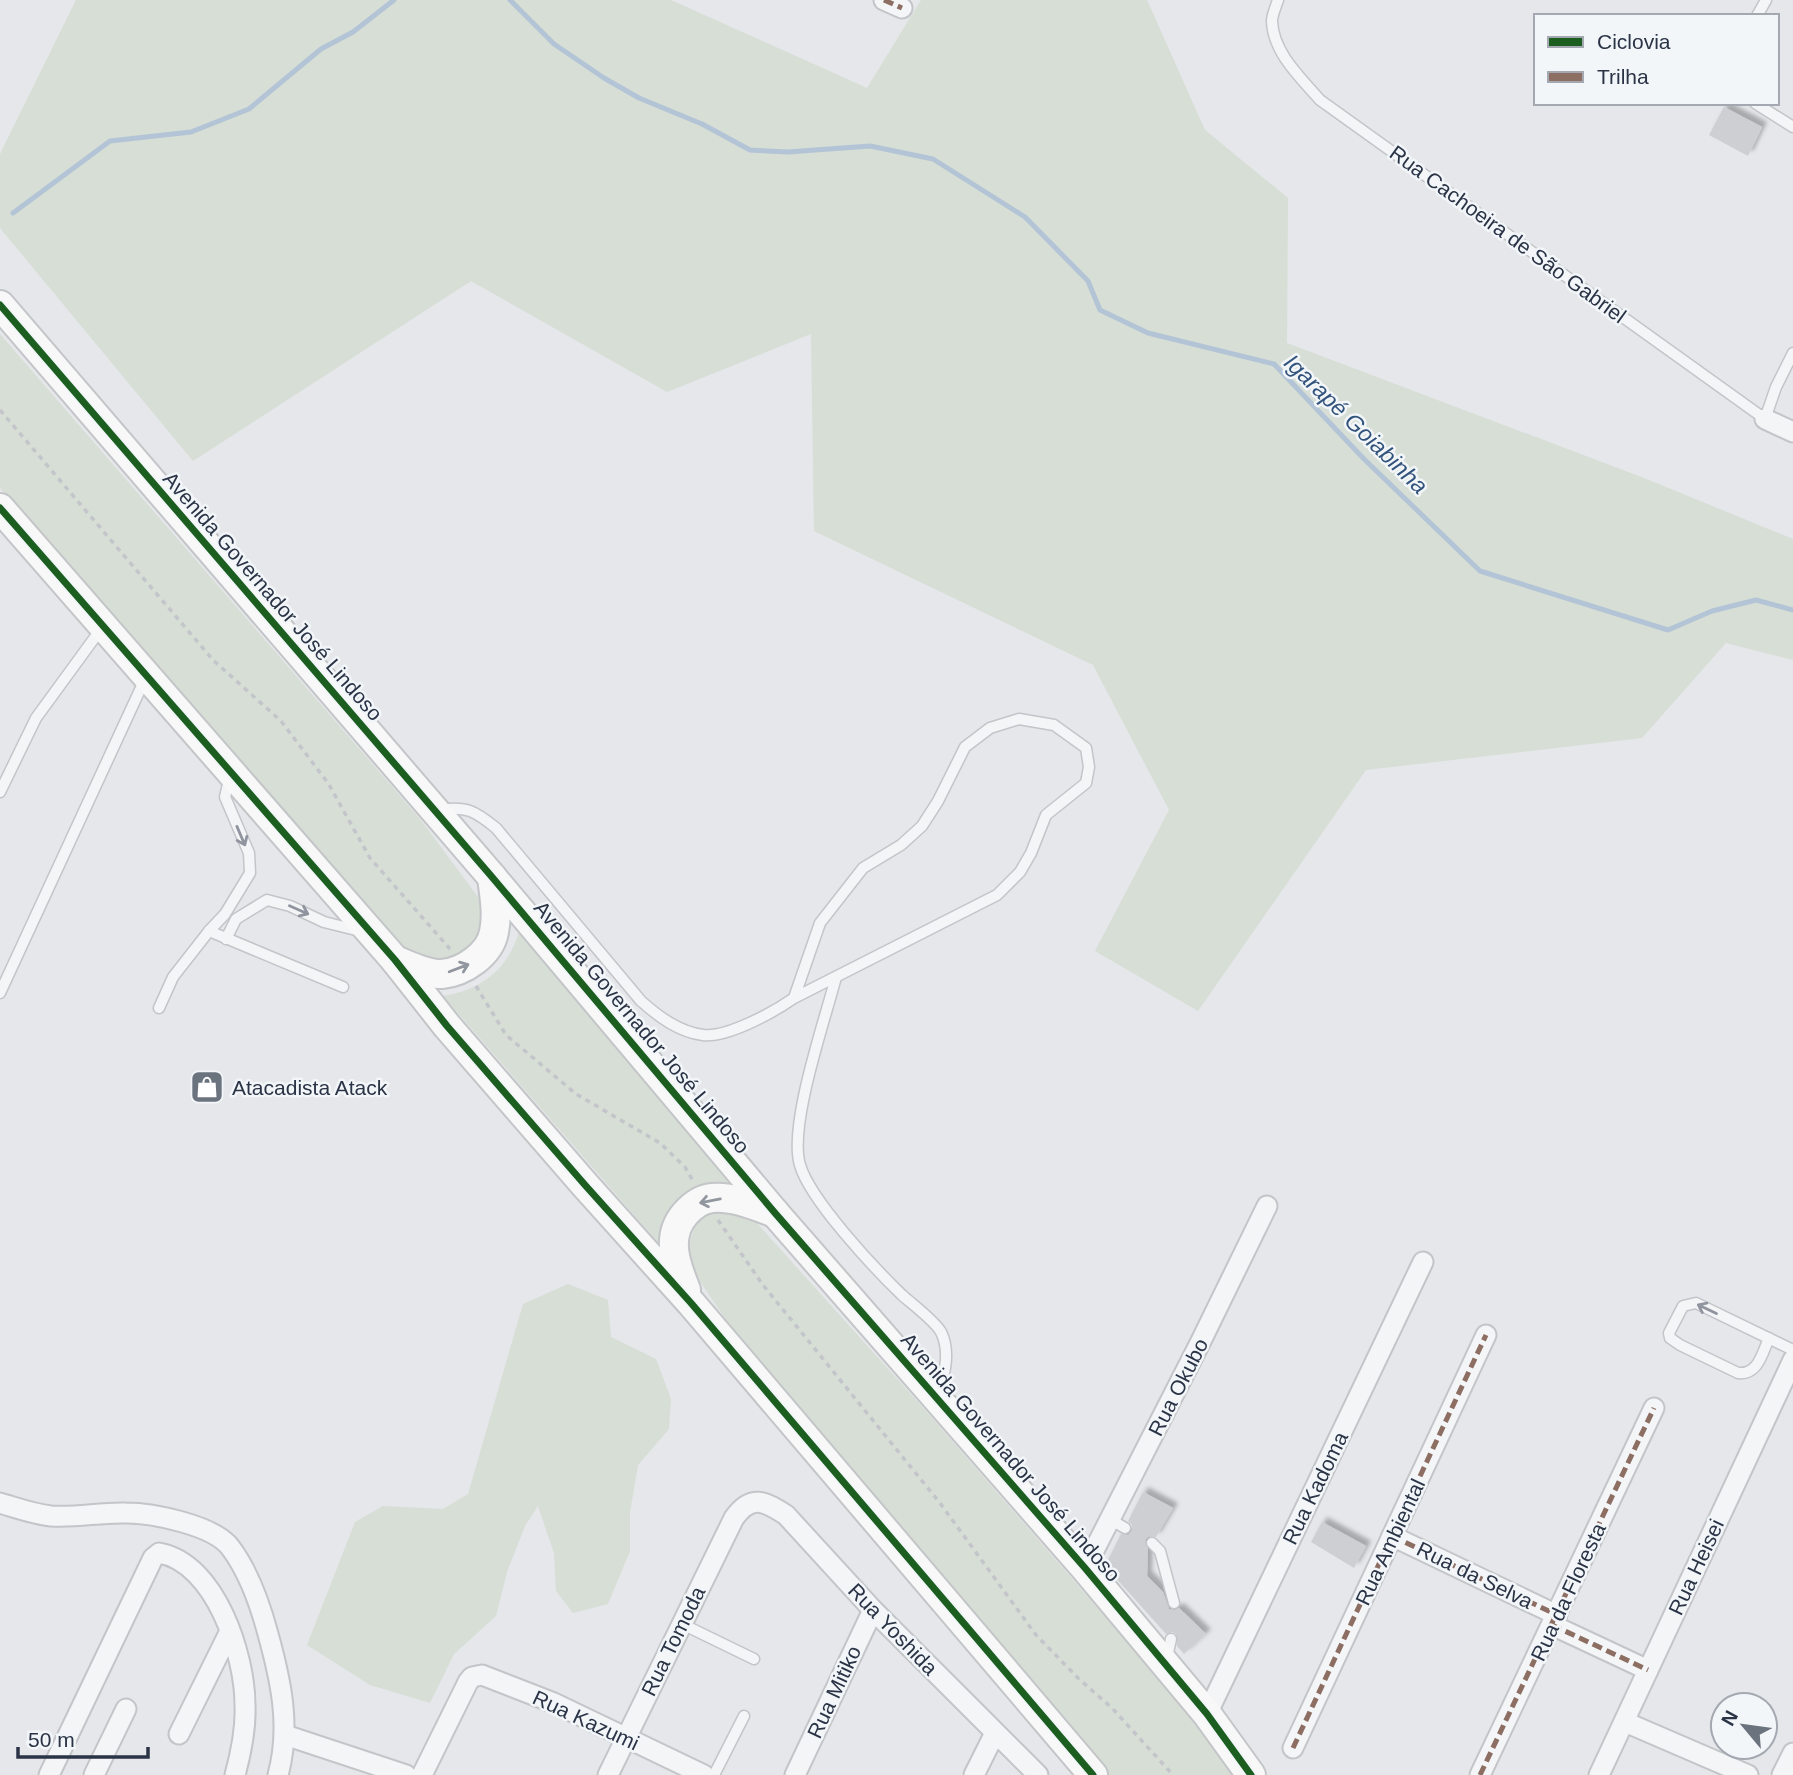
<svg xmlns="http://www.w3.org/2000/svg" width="1793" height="1775" viewBox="0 0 1793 1775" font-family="Arial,sans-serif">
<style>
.green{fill:#d6ded5}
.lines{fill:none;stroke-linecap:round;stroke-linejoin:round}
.stream{stroke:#b3c4d6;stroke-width:5}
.building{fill:#cdcfd3;filter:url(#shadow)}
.service-casing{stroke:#c3c5c8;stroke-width:13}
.minor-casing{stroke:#c3c5c8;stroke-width:23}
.secondary-casing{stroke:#c3c5c8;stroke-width:32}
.path{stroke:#c3c5ca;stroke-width:3.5;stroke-dasharray:5 5;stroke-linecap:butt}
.service{stroke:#f4f5f7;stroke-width:10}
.minor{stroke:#f4f5f7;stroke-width:19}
.secondary{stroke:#f8f8f8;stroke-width:28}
.quiet{stroke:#8d6e63;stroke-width:5;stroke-dasharray:10 5;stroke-linecap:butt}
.cycleway-casing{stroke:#f3f6f9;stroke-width:11}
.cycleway{stroke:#1b5e20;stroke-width:7}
.oneway{stroke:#8f949e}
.oneway2{stroke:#91969f}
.labels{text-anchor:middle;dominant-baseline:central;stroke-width:5;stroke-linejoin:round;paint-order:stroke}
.street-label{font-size:21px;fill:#2a3446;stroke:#f3f6f9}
.poi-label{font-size:21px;fill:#2a3446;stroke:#f3f6f9;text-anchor:start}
.water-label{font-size:23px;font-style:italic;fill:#31537c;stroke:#f3f6f9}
</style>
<defs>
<filter id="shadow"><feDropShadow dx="5" dy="-5" stdDeviation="2" flood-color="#0004"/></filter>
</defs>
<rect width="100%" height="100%" fill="#e5e7ea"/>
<g class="green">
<polygon points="76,0 671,0 867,88 921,0 1147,0 1205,130 1288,198 1287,343 1644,478 1793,539 1793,660 1726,643 1642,738 1366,770 1198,1011 1095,951 1169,810 1093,665 814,531 811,334 667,392 471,281 193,461 0,228 0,154"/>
<polygon points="0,334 420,819 484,905 479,944 446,965 410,953 0,488"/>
<path d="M520,929L739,1185L714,1186L661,1246L443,996C483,990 509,968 520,929Z"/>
<path d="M720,1209L748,1215L755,1221L926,1411L1243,1775H1109L755,1363L691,1268C687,1249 690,1234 700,1217Z"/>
<polygon points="568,1284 608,1300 611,1337 656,1359 671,1399 669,1429 638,1465 630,1512 630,1551 608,1604 573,1613 556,1591 554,1553 538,1506 525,1526 507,1572 496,1616 454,1654 430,1703 370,1685 307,1645 355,1522 383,1506 443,1509 468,1494 523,1304"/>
</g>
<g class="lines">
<g class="stream">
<polyline points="510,0 554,44 604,78 639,98 702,124 750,150 788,152 870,146 933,159 1025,217 1088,281 1100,310 1148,333 1274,364 1364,459 1480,571 1668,630 1712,611 1756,600 1793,610"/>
<polyline points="13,213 110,141 191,132 249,109 321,49 353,32 394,0"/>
</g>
</g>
<g class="building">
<polygon points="1724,107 1762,127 1748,156 1709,135"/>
<polygon points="1143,1492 1173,1508 1156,1537 1149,1536 1145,1540 1148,1549 1147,1576 1163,1592 1169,1609 1175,1610 1179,1608 1206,1634 1184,1654 1177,1646 1176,1634 1172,1632 1166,1634 1105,1566 1121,1534 1128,1535 1132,1531 1132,1525 1128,1521"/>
<polygon points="1322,1522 1366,1546 1354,1568 1311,1542"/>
</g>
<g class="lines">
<defs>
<g id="service">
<path d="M1278,0C1276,6 1272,15 1272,21C1273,53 1301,78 1320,100L1765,419L1776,387L1793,353"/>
<polyline points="1757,16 1766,0"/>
<polyline points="1755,103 1793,127"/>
<polyline points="0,792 36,718 101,629"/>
<path d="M440,810C467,806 475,811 496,828L641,1001C659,1017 679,1032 703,1035C727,1038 774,1012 794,998L997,895L1020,872L1031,853L1046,815L1086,783L1089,767L1086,748L1054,725L1019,719L990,728L965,747L938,801L922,826L901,845L863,868L820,923L794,998"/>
<polyline points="209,931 343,987"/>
<polyline points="226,939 236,919 267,900 290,906 324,922 360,931"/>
<path d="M836,977C825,1020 788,1126 800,1165C810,1200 875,1269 902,1295C912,1304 935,1321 941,1332C951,1352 944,1375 939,1395"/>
<polyline points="0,993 145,679"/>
<polyline points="159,1008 173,977 209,931 225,914 250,873 249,853 225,797 230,776"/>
<path d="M1769,1338C1762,1354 1758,1375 1738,1373L1680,1345L1670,1338L1669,1333L1683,1306L1696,1303L1793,1350"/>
<polyline points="1111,1520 1125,1528"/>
<polyline points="1152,1543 1160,1551 1174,1603"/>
<polyline points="682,1624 754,1659"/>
<polyline points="1167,1657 1171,1639"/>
<polyline points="714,1775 744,1716"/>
</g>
<g id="minor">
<polyline points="884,0 902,8"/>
<polyline points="1765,419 1793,432"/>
<path d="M0,1503C17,1508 33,1514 51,1516C76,1518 101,1512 126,1513C152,1513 213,1525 230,1547C249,1572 260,1604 268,1634C281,1681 291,1727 278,1775"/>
<polyline points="1392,1536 1557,1615"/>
<polyline points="1085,1568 1201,1341 1267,1206"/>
<polyline points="1552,1625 1648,1670"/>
<polyline points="1207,1714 1423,1262"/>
<polyline points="1625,1722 1748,1775"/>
<polyline points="179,1734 230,1631"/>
<polyline points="285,1735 406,1775"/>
<polyline points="1293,1748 1486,1335"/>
<path d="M49,1775L153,1558L159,1553C216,1563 245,1656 245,1705C246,1728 241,1753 235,1775"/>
<polyline points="94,1775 126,1709"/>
<polyline points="422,1775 468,1682 472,1677 482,1675 554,1703 704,1775"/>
<path d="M608,1775L734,1518C751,1494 765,1501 786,1515L873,1610L1038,1775"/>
<polyline points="795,1775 873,1610"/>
<polyline points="974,1775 995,1733"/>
<polyline points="1480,1775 1654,1408"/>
<polyline points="1599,1775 1793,1360"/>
<polyline points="1782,1775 1793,1753"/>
</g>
<g id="secondary">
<polyline points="0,305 492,877 775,1213 1085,1568 1207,1714 1251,1775"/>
<polyline points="0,508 395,960 447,1026 585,1185 691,1303 1093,1775"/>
<path d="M395,960C408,965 427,975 442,974C464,972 490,954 494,932C498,913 494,895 492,877"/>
<path d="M686,1290C676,1265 665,1237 685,1214C692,1206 701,1199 712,1198C733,1196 756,1206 775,1213"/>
</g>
</defs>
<use href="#service" class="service-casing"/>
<use href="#minor" class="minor-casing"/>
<use href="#secondary" class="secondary-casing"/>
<g class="path">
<polyline points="0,410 213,660 281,721 328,783 370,858 450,949"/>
<polyline points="476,986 506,1035 576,1094 660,1143 685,1167 693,1181"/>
<polyline points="718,1220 763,1285 940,1503 1036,1635 1079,1679 1112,1708 1173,1775"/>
</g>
<use href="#service" class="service"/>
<use href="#minor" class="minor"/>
<use href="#secondary" class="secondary"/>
<g class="quiet">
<polyline points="884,0 902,8"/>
<polyline points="1392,1536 1557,1615"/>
<polyline points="1552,1625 1648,1670"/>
<polyline points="1293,1748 1486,1335"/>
<polyline points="1480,1775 1654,1408"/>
</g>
<defs>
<g id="cycleway">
<polyline points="0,305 492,877 775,1213 1085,1568 1207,1714 1251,1775"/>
<polyline points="0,508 395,960 447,1026 585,1185 691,1303 1093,1775"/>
</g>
</defs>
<use href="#cycleway" class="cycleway-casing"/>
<use href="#cycleway" class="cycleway"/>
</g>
<defs><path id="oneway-shaft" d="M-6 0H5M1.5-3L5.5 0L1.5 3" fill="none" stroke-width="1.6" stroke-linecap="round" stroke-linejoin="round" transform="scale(1.75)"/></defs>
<g class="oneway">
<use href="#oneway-shaft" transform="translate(241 836) rotate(67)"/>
<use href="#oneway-shaft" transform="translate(299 910) rotate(24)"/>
<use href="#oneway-shaft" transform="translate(1707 1309) rotate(-154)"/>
</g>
<g class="oneway2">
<use href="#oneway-shaft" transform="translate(459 968) rotate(-21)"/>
<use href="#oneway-shaft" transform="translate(710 1201) rotate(169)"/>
</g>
<defs>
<symbol id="shop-square" viewBox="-11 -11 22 22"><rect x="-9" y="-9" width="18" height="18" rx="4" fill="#6b737f" stroke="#f3f6f9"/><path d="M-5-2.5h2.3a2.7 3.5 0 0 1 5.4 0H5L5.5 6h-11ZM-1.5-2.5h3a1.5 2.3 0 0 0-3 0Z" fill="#fff"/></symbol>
</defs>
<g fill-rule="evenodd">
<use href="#shop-square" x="188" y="1068" width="38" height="38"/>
</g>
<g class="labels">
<g class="street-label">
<text transform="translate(1508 234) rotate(36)">Rua Cachoeira de São Gabriel</text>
<text transform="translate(273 596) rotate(49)">Avenida Governador José Lindoso</text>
<text transform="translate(642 1027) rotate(50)">Avenida Governador José Lindoso</text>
<text transform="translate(1178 1387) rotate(-63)">Rua Okubo</text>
<text transform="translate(1011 1457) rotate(49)">Avenida Governador José Lindoso</text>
<text transform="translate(1315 1488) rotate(-64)">Rua Kadoma</text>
<text transform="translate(1390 1542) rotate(-65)">Rua Ambiental</text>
<text transform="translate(1696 1567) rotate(-65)">Rua Heisei</text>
<text transform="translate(1475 1575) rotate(26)">Rua da Selva</text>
<text transform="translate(1568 1592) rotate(-65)">Rua da Floresta</text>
<text transform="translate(893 1629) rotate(46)">Rua Yoshida</text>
<text transform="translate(673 1641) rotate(-64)">Rua Tomoda</text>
<text transform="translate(834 1692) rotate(-65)">Rua Mitiko</text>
<text transform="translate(586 1720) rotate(25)">Rua Kazumi</text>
</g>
<g class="poi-label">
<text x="232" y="1087">Atacadista Atack</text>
</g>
<g class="water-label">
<text transform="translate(1356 424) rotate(44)">Igarapé Goiabinha</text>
</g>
</g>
<rect x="1534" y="14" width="245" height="91" fill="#f3f6f9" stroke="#a3a8b1" stroke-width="2"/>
<rect x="1548" y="37" width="35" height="10" fill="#1b5e20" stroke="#a3a8b1" stroke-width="2"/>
<text x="1597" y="49" font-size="21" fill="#2a3446">Ciclovia</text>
<rect x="1548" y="72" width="35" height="10" fill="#8d6e63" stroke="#a3a8b1" stroke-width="2"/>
<text x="1597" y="84" font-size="21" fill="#2a3446">Trilha</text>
<g transform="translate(1744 1726) rotate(299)"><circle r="33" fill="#f3f6f9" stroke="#a3a8b1" stroke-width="2"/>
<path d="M0-5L12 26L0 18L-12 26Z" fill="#6b737f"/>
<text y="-10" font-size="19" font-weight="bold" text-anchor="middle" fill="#2a3446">N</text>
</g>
<path d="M18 1747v10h130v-10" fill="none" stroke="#2a3446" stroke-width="3.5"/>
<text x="28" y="1747" font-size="21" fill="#2a3446" stroke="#f3f6f9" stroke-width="5" paint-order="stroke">50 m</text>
</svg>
